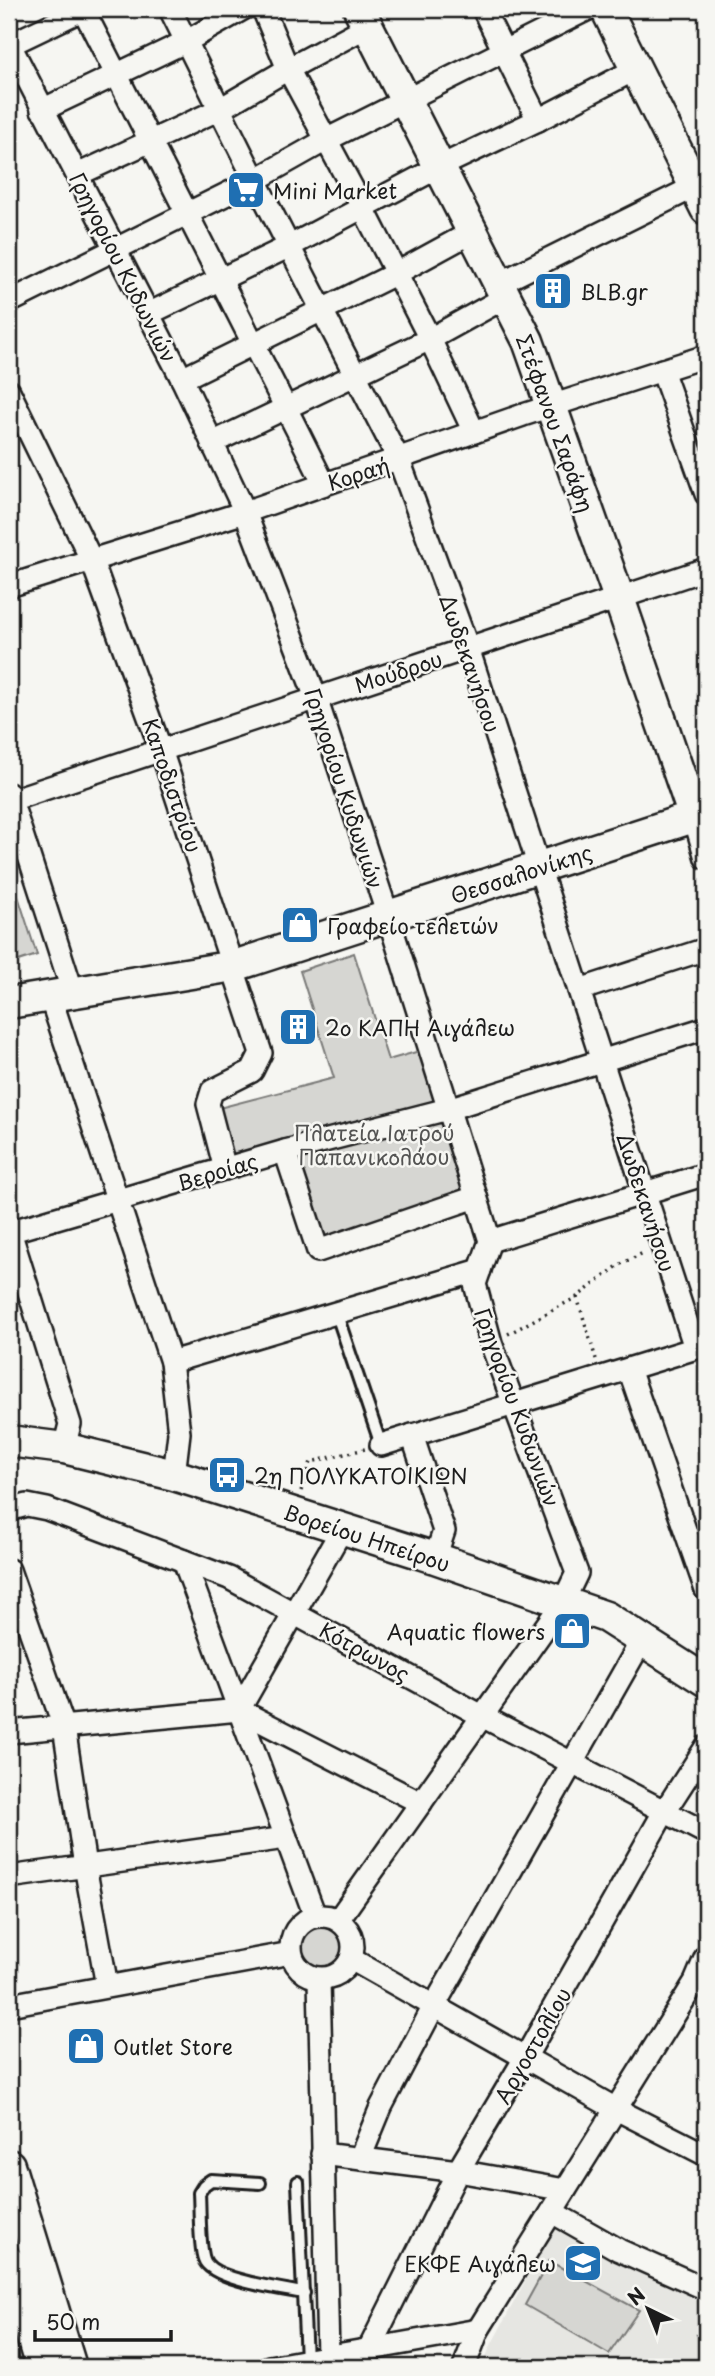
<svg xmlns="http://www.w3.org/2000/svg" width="715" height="2376" viewBox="0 0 715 2376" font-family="'Playpen Sans',sans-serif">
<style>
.built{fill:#e6e6e2}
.green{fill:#d6d6d2;stroke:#797977;stroke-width:2}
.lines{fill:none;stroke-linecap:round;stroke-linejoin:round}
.lane-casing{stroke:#1c1c1c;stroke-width:16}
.street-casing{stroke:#1c1c1c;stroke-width:26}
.secondary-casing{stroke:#1c1c1c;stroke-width:35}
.path{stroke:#1c1c1c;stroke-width:3.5;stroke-dasharray:2 5;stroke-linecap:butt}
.lane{stroke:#f6f6f2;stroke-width:10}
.street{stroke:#f6f6f2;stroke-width:21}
.secondary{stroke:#f6f6f2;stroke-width:30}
.labels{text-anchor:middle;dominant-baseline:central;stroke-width:5;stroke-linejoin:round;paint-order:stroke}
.poi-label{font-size:21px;fill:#1c1c1c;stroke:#f6f6f2;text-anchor:start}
.street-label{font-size:21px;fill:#1c1c1c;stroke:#f6f6f2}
.park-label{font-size:21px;fill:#545453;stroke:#f6f6f2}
</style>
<rect width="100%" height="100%" fill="#f6f6f2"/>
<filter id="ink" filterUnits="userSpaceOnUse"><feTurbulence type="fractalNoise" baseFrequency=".0143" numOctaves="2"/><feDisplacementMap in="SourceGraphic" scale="14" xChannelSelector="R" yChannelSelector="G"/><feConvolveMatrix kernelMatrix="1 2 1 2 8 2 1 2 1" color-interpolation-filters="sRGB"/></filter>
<g filter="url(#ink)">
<polygon class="built" points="555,2225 706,2302 706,2367 482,2367 490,2347"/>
<g class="green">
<polygon points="9,868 37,955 9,964"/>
<polygon points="354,953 388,1060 423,1050 468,1193 326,1239 293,1142 234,1160 219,1108 334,1078 300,971"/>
<circle cx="322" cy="1946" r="26"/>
<polygon points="549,2261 639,2310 609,2354 525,2305"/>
</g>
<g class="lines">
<defs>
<g id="lane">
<polyline points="336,1312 381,1445"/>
<polyline points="298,2182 306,2360"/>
<path d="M260,2183L211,2180L204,2185L199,2193C200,2208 199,2246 204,2259C210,2280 283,2289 304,2293"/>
</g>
<g id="street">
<path d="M83,9C164,167 245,325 324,484"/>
<polyline points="170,9 255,180 399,460 468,648 695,1348"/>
<polyline points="263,9 288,69 363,208 430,339 474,432"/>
<polyline points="483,9 538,120"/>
<polyline points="9,43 182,379 245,512 316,698 388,916 490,1241 475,1284 491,1343 577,1573 563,1602 338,1920"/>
<polyline points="9,45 84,9"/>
<polyline points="42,110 187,41 243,9"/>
<polyline points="77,175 220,109 288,69 368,26"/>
<polyline points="500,283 696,186"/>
<polyline points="9,302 255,180 326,140 588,9"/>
<polyline points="148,314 290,246 439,167 538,120 636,69"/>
<polyline points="662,370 706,494"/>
<polyline points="182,379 397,273 472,232"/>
<polyline points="9,391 92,561 161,750 261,1053 252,1071 212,1091 208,1104 225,1169"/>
<polyline points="212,443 430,339 506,297"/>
<polyline points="9,586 245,512 523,415 706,356"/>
<polyline points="9,794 73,993"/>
<polyline points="11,800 706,569"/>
<polyline points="694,817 706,858"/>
<polyline points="579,990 706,949"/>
<polyline points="50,996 171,1362 179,1433 174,1475"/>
<polyline points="285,1151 318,1251 476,1197"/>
<polyline points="9,1228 70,1424 64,1448"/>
<polyline points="9,1232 285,1151 448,1109 706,1028"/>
<polyline points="490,1241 706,1174"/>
<polyline points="171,1362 480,1270"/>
<polyline points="629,1369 706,1590"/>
<polyline points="412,1435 444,1531 435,1558"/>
<polyline points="381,1445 706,1345"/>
<polyline points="9,1510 27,1505 47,1509 229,1578 482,1716 706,1833"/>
<polyline points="184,1561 315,1916"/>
<polyline points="9,1570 64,1727 85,1866 107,1986"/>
<polyline points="239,1710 342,1529"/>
<polyline points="239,1710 421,1803"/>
<polyline points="9,1732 239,1710"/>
<polyline points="9,1877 286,1838"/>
<circle cx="322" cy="1947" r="31"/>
<polyline points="351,1959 616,2109 706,2155"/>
<polyline points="319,1979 328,2355"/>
<polyline points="9,2005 291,1953"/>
<polyline points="322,2154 458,2171 565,2190"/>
<polyline points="360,2158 381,2107 434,2006 642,1640"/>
<polyline points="552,2212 619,2250 706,2289"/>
<polyline points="369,2349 458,2171 525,2058 664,1812 706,1747"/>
<polyline points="269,2367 478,2330"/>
<polyline points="464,2367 478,2330 695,1982 706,1956"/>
</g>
<g id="secondary">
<polyline points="359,9 528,341 619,598 694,817"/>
<polyline points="606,9 706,209"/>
<polyline points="9,1003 234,966 706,813"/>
<polyline points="9,1441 64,1448 174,1475 435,1558 606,1617 706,1681"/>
<polyline points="9,2165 71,2367"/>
<polyline points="9,2262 41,2367"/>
</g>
</defs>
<use href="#lane" class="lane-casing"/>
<use href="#street" class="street-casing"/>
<use href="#secondary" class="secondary-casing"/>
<g class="path">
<polyline points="577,1297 596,1359"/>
<polyline points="508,1334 577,1297 619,1265 645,1252"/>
<polyline points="301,1491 311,1462 365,1449"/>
<polyline points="697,2333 706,2344"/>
</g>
<use href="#lane" class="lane"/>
<use href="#street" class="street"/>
<use href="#secondary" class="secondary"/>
</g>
</g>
<defs>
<symbol id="supermarket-square" viewBox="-11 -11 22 22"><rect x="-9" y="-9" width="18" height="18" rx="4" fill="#1f6fb2" stroke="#f6f6f2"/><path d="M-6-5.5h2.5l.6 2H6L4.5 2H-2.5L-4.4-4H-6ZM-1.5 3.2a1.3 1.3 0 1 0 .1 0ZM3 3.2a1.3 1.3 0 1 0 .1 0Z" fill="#fff"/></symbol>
<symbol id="building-square" viewBox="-11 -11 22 22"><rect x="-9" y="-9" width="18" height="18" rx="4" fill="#1f6fb2" stroke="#f6f6f2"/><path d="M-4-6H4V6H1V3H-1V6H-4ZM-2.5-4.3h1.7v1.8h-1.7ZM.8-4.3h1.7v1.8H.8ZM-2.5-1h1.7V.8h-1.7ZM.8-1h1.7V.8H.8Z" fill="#fff"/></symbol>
<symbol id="shop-square" viewBox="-11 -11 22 22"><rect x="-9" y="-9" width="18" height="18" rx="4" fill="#1f6fb2" stroke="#f6f6f2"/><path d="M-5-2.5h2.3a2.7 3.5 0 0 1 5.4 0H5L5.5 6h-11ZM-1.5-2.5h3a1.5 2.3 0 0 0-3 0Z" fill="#fff"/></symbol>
<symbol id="bus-square" viewBox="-11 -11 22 22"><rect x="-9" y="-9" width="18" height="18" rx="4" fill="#1f6fb2" stroke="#f6f6f2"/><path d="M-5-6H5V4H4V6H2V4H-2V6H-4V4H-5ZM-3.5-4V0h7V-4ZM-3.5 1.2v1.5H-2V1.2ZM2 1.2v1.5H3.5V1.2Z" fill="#fff"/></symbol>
<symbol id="school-square" viewBox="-11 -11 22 22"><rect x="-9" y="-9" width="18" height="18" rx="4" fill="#1f6fb2" stroke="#f6f6f2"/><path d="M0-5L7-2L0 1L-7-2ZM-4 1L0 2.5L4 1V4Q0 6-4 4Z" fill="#fff"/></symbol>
</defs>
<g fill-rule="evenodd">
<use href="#supermarket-square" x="224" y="168" width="44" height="44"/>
<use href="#building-square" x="531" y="269" width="44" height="44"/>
<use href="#shop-square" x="278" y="903" width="44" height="44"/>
<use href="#building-square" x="276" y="1005" width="44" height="44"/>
<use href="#bus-square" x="205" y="1453" width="44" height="44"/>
<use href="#shop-square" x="550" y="1609" width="44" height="44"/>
<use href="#shop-square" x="64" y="2024" width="44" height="44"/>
<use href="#school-square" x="561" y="2241" width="44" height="44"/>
</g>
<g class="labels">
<g class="poi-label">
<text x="273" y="190">Mini Market</text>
<text x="580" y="291">BLB.gr</text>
<text x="327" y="925">Γραφείο τελετών</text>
<text x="325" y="1027">2ο ΚΑΠΗ Αιγάλεω</text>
<text x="254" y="1475">2η ΠΟΛΥΚΑΤΟΙΚΙΏΝ</text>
<text x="545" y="1631" text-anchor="end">Aquatic flowers</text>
<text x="113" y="2046">Outlet Store</text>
<text x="556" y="2263" text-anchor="end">ΕΚΦΕ Αιγάλεω</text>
</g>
<g class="street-label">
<text transform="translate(124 267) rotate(63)">Γρηγορίου Κυδωνιών</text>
<text transform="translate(556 423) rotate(70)">Στέφανου Σαράφη</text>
<text transform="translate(358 473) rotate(-18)">Κοραή</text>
<text transform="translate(471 663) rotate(71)">Δωδεκανήσου</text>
<text transform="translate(398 671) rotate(-18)">Μούδρου</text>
<text transform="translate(173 785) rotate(71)">Καποδιστρίου</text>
<text transform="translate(345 788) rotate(72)">Γρηγορίου Κυδωνιών</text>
<text transform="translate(521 873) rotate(-18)">Θεσσαλονίκης</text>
<text transform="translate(217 1171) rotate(-17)">Βεροίας</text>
<text transform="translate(647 1202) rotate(72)">Δωδεκανήσου</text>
<text transform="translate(518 1407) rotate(70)">Γρηγορίου Κυδωνιών</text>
<text transform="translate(367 1537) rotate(18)">Βορείου Ηπείρου</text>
<text transform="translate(365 1651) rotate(29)">Κότρωνος</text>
<text transform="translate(532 2045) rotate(-60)">Αργοστολίου</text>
</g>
<g class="park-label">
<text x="374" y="1132">Πλατεία Ιατρού<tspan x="374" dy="24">Παπανικολάου</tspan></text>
</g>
</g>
<rect width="715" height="2376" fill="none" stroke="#f6f6f2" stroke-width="35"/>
<rect x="18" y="18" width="680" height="2341" fill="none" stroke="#1c1c1c" stroke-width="2.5" filter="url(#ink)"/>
<g transform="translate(648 2309) rotate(317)" stroke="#f6f6f2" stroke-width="5" paint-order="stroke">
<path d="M0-5L12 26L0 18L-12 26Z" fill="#1c1c1c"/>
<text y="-10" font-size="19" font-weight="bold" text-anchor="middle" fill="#1c1c1c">N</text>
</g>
<path d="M35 2330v10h136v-10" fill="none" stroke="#1c1c1c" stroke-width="3.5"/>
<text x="46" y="2330" font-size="21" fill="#1c1c1c" stroke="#f6f6f2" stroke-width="5" paint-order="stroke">50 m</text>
</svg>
